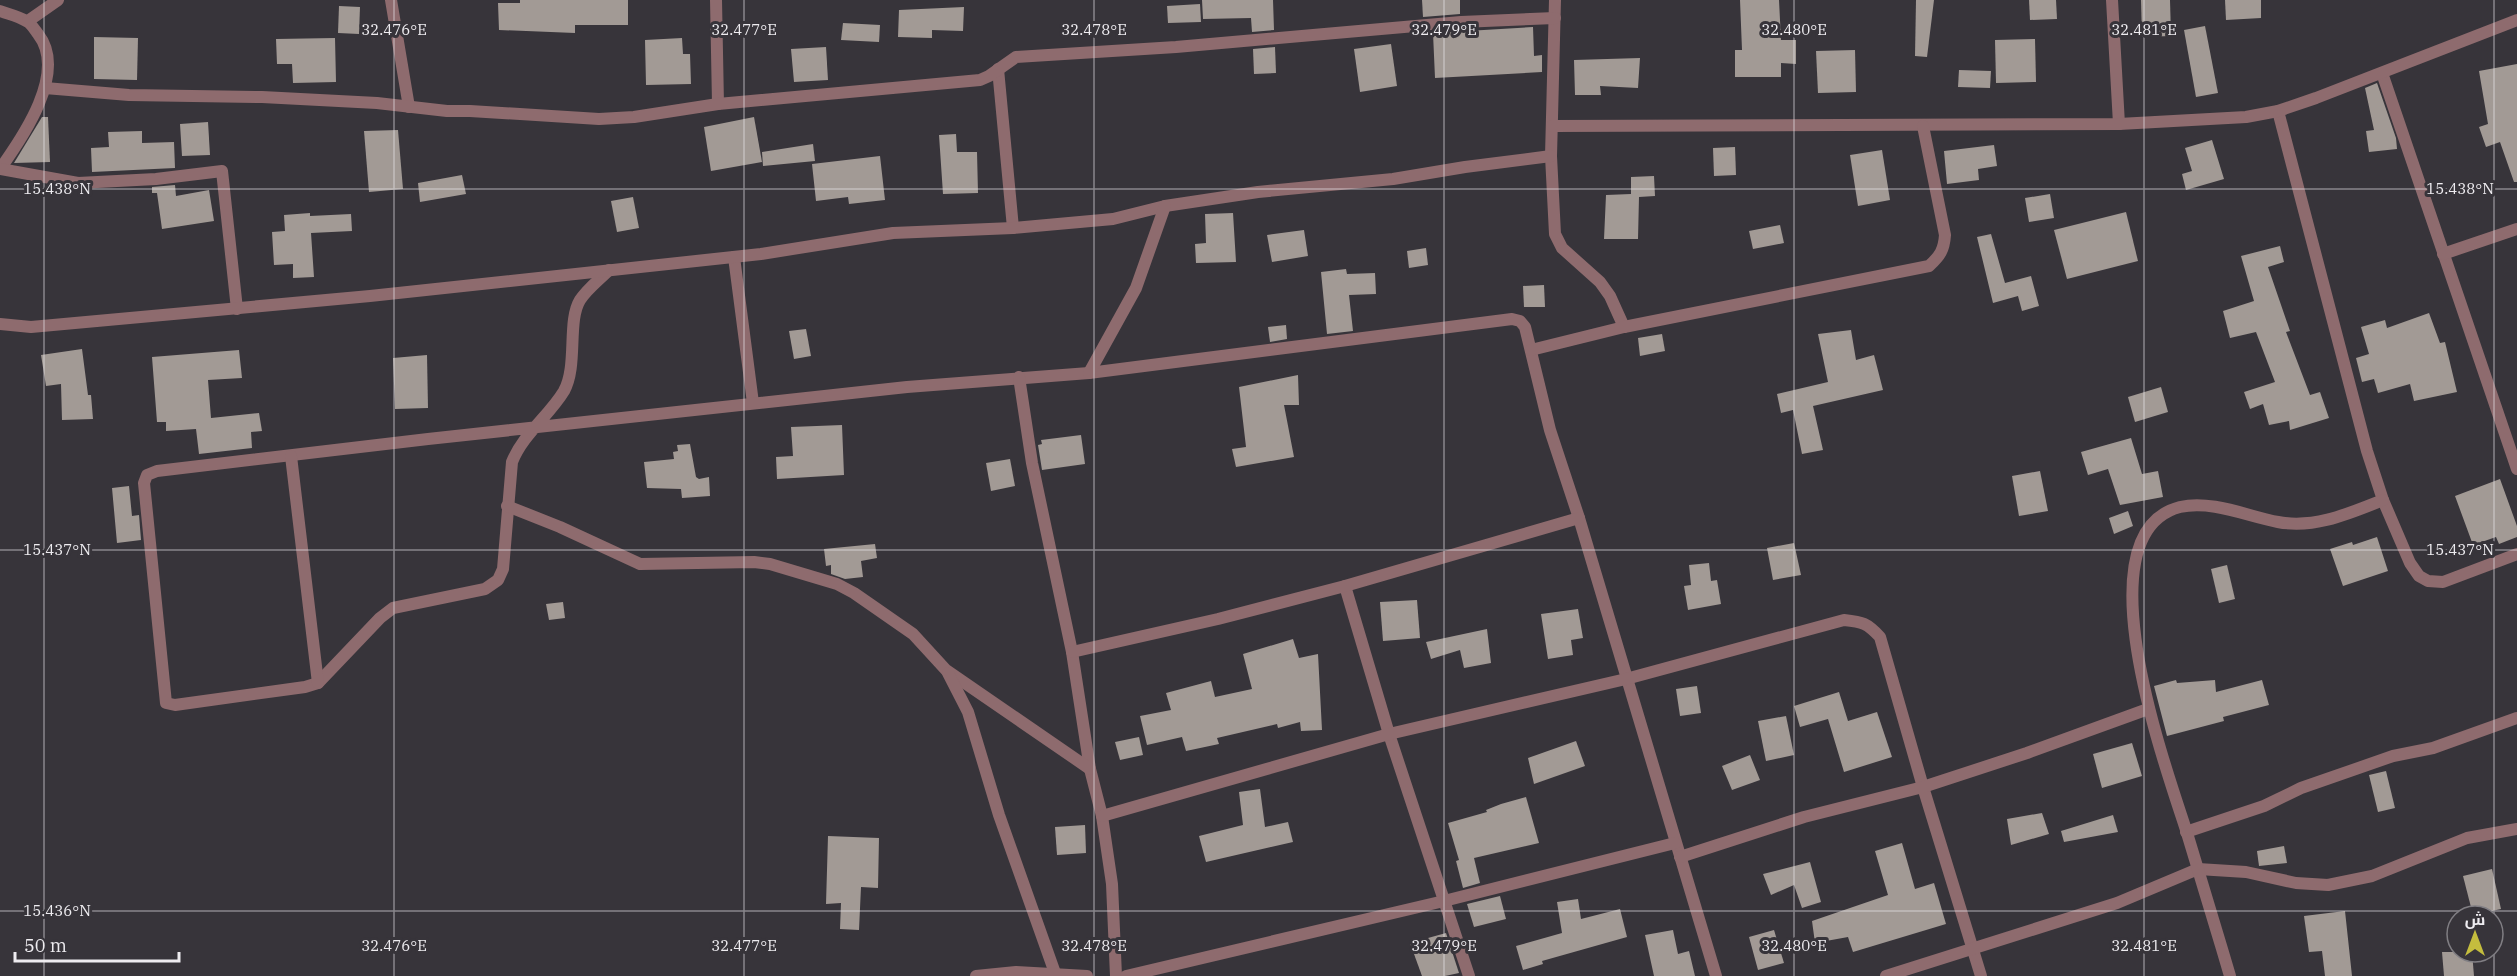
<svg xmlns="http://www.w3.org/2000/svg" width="2517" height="976" viewBox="0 0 2517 976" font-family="'IBM Plex Serif',Cairo,serif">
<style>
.building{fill:#a29a95}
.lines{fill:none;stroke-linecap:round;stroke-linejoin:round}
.street{stroke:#8e6b6e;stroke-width:12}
.ticks{fill:none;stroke:#eeecf0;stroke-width:1.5;stroke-opacity:0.45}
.ticks-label{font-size:15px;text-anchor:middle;fill:#eeecf0;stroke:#37343a;stroke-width:6;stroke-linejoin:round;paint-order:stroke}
</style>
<rect width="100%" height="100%" fill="#37343a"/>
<g class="building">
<polygon points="520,0 628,0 628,25 575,25 575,33 499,30 498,3 520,3"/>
<polygon points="1202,0 1273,0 1274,30 1252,32 1251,18 1203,19"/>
<polygon points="1422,0 1460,0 1460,14 1423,17"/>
<polygon points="1740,0 1779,0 1781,40 1796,40 1796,64 1781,63 1781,77 1735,77 1735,50 1742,50"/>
<polygon points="1916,0 1934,0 1927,57 1915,56"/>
<polygon points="2029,0 2056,0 2057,19 2030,20"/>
<polygon points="2141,0 2170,0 2171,36 2142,37"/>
<polygon points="2225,0 2261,0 2261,18 2226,20"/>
<polygon points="1200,4 1201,22 1168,23 1167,6"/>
<polygon points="339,6 360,7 359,34 338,33"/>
<polygon points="964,7 963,31 932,30 932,38 898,37 899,10"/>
<polygon points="843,23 880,25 879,42 841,40"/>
<polygon points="2205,26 2218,93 2196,97 2184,30"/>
<polygon points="1533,27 1534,56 1542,55 1542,72 1435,78 1433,33"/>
<polygon points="94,37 138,38 137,80 94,79"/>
<polygon points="335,38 336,82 293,83 292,64 277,64 276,39"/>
<polygon points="682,38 683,54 690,54 691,84 646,85 645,40"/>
<polygon points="2035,39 2036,82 1996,83 1995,40"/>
<polygon points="1391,44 1397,86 1360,92 1354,49"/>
<polygon points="826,47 828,80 794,82 791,49"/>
<polygon points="1275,47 1276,73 1254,74 1253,49"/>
<polygon points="1855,50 1856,92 1818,93 1816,51"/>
<polygon points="1640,58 1638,88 1600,86 1601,95 1575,95 1574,60"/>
<polygon points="2517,64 2517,182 2514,182 2500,142 2486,147 2479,127 2488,124 2479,71"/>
<polygon points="1959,70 1991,71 1990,88 1958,87"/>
<polygon points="2377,83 2396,138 2397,149 2369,152 2366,131 2374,130 2365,88"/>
<polygon points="42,117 48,117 50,162 14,163"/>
<polygon points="754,117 762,162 711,171 704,127"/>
<polygon points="208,122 210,155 182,156 180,124"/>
<polygon points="398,130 403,189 369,192 364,131"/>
<polygon points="142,131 142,143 174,142 175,168 92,172 91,148 109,147 108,132"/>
<polygon points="956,134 957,152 977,152 978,193 943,194 939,135"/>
<polygon points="2212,140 2224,179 2186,190 2182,174 2192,171 2185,148"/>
<polygon points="813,144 815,161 763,166 762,152"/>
<polygon points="1994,145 1997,166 1978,169 1979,180 1947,184 1944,151"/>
<polygon points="1735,147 1736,175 1714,176 1713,148"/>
<polygon points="1882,150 1890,200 1858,206 1850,155"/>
<polygon points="880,156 885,200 849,204 848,197 816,201 812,164"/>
<polygon points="462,175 466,194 420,202 418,183"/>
<polygon points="1654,176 1655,196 1639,197 1638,239 1604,239 1606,195 1631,194 1631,177"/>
<polygon points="175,185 176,196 209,190 214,221 162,229 157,193 152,193 152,187"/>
<polygon points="2050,194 2054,218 2029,222 2025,198"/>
<polygon points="633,197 639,228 617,232 611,201"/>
<polygon points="2126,212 2138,261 2067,279 2054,230"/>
<polygon points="310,213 310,216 351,214 352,231 311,233 314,277 293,278 293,264 274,265 272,232 285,231 284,215"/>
<polygon points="1233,213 1236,262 1196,263 1195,244 1206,243 1205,214"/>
<polygon points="1780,225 1784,243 1753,249 1749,231"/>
<polygon points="1304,230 1308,256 1272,262 1267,235"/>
<polygon points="1991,234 2005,283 2031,276 2039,306 2022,311 2018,296 1993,303 1977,237"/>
<polygon points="2280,246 2284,262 2268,267 2290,331 2286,332 2310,395 2320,392 2329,418 2290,430 2289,421 2269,425 2263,404 2250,409 2244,392 2275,382 2256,332 2230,338 2223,311 2254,301 2241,256"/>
<polygon points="1426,248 1428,265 1409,268 1407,251"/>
<polygon points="1346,269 1347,274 1375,273 1376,294 1349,295 1353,331 1327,334 1321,272"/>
<polygon points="1544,285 1545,307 1524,307 1523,286"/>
<polygon points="2429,313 2440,343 2445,342 2457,392 2414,401 2410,384 2378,393 2374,379 2362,382 2356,358 2369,354 2361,327 2385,320 2387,328"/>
<polygon points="1286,325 1287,339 1270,342 1268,327"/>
<polygon points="806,329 811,356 794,359 789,331"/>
<polygon points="1851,330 1856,360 1874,355 1883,390 1813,406 1823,450 1802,454 1793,410 1781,413 1777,394 1828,382 1818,334"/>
<polygon points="1662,334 1665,351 1640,356 1638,338"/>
<polygon points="82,349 88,395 91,395 93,419 62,420 61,384 46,386 41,355"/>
<polygon points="239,350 242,378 208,380 211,418 259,413 262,431 251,432 252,448 199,454 196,429 166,431 166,422 157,422 152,357"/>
<polygon points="427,355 428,408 395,409 393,358"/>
<polygon points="1298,375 1299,405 1284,405 1294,457 1236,467 1232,449 1246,447 1239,387"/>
<polygon points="2161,387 2168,412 2135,422 2128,397"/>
<polygon points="842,425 844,475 777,479 776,457 793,456 791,427"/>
<polygon points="1081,435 1085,464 1042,470 1038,445 1042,444 1041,440"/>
<polygon points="2131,438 2142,474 2158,471 2163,497 2120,505 2108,469 2088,475 2081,452"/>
<polygon points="690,444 696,477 699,479 709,477 710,496 682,498 681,489 647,488 644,462 674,459 673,452 678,451 677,445"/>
<polygon points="1010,459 1015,486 991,491 986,463"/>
<polygon points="2040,471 2048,511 2019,516 2012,476"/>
<polygon points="2500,479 2517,526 2517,537 2499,544 2496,537 2473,545 2455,496"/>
<polygon points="129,486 132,516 139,515 141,540 117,543 112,488"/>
<polygon points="2128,511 2133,526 2114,534 2109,518"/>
<polygon points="2377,537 2388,571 2343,586 2330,549 2352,542 2353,545"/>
<polygon points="1794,543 1801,575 1773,580 1767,548"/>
<polygon points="875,544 877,558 861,561 863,577 845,579 831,574 831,565 826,566 824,549"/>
<polygon points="1709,563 1711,581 1717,580 1721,604 1688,610 1684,586 1691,585 1689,565"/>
<polygon points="2227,565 2235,599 2219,603 2211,569"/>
<polygon points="1417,600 1420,638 1383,641 1380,602"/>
<polygon points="563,602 565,618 549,620 546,604"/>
<polygon points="1578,609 1583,638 1571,640 1573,655 1548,659 1541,614"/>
<polygon points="1487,629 1491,663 1464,668 1460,650 1431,659 1426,642"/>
<polygon points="1293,639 1299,658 1318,654 1322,730 1301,731 1300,722 1278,728 1277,724 1217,738 1219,744 1186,751 1182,737 1147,745 1140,716 1171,710 1166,693 1211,681 1215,697 1252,689 1243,654"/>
<polygon points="2176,680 2177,683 2215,680 2216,692 2262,680 2269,705 2223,717 2224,721 2167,736 2154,686"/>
<polygon points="1697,686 1701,713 1680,716 1676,689"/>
<polygon points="1839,692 1848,721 1877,712 1892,757 1844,772 1828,719 1800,727 1794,706"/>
<polygon points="1786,716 1794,755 1766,761 1758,721"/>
<polygon points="1139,737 1143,755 1120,760 1115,742"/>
<polygon points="1576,741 1585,766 1534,784 1528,758"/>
<polygon points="2132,743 2142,776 2102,788 2093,754"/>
<polygon points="1750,755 1760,780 1732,790 1722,766"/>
<polygon points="2386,771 2395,808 2378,812 2369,775"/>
<polygon points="1260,789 1265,827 1288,822 1293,842 1206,862 1199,836 1243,825 1239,792"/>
<polygon points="1526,797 1539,843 1474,858 1480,883 1463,888 1456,861 1459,860 1448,823 1487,812 1486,810 1501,804"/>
<polygon points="2042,813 2049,834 2011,845 2007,819"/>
<polygon points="2113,815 2118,832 2064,842 2061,831"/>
<polygon points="1085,825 1086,853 1057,855 1055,827"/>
<polygon points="828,836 879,838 878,888 861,887 859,930 840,929 841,903 826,904"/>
<polygon points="1902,843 1915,889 1934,883 1946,924 1853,952 1848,937 1815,943 1812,921 1888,895 1875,851"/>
<polygon points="2284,846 2287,863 2259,866 2257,851"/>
<polygon points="1810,862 1821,902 1802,908 1794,885 1771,895 1763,874"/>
<polygon points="2492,869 2501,909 2473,915 2463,876"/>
<polygon points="1500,896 1506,919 1474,927 1467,904"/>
<polygon points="1578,899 1581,919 1620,909 1627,937 1542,961 1543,964 1523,970 1516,946 1562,933 1557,902"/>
<polygon points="2345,911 2352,976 2325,976 2322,951 2309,952 2304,916"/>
<polygon points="1673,930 1678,954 1689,951 1695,976 1654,976 1645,935"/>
<polygon points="1774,930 1784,963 1758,970 1749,937"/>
<polygon points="1446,933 1459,973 1445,976 1422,976 1410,943"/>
<polygon points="2442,952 2472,952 2474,976 2444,976"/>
</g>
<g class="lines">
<g class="street">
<polyline points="391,0 409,107"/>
<polyline points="716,0 718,104"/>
<polyline points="1555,0 1551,156 1555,234 1562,248 1600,282 1610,296 1624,327"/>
<polyline points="2112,0 2119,124"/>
<path d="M0,11C8,14 18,16 26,21C31,23 35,30 38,34C68,72 23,137 0,169"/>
<polyline points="28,21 58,0"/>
<polyline points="998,69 1013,228"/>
<polyline points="2382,73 2517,469"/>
<polyline points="45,88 129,95 262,97 377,103 447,111 470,111 599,119 634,117 718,104 980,80 989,76 1016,57 1176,47 1461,22 1555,18"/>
<polyline points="2278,111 2367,451 2383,500 2410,563 2419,576 2428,581 2443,582 2517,554"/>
<polyline points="1552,126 2119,124 2246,117 2278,111 2316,98 2517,20"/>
<polyline points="0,169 78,183 156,179 222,171 237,309"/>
<polyline points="2443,254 2517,229"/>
<polyline points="734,257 753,403"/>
<path d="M609,270C599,280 587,289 580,300C567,321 578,366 564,391C549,416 523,434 512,462L503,569L498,580L485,589L393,608L380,618L318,683L305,687L175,705L166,703L144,483L147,475L157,471L428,439L907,387L1089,373L1512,319L1520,321L1525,327L1550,430L1579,518L1716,976"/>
<polyline points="0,324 31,327 370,296 761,254 893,233 1013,228 1113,219 1165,206 1258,192 1393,179 1465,167 1551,156"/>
<path d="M1531,350L1624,327L1929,266C1940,256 1944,250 1945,235L1923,126"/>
<polyline points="1089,373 1136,288 1165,206"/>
<polyline points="1019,377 1032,463 1072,652 1090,769 1102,816 1112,884 1116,976"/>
<polyline points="291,456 318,683"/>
<polyline points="507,506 560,527 640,564 754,562 770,564 837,584 854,593 913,634 946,670 1090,769"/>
<polyline points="1345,586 1389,734 1469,976"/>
<polyline points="1072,652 1218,619 1345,586 1579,518"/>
<polyline points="948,673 968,712 999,815 1055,973"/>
<path d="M1102,816L1389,734L1626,679L1844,620C1863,622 1867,623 1880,637L1923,787L1981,976"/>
<polyline points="2186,832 2264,806 2301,788 2393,756 2433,748 2517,718"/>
<polyline points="1680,857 1804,817 1923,787 2027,753 2148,709"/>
<polyline points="976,976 1016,972 1087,976"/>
<polyline points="1126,976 1444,901 1675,843"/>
<polyline points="1886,976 2117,903 2198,869 2246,872 2296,883 2328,885 2372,876 2467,838 2517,829"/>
<path d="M2230,976C2216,928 2201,880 2187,833C2167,770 2079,533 2180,507C2212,500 2247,516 2278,522C2315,529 2350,513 2383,500"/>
</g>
</g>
<path class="ticks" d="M44,0V976M394,0V976M744,0V976M1094,0V976M1444,0V976M1794,0V976M2144,0V976M2494,0V976M0,189H2517M0,550H2517M0,911H2517"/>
<g class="ticks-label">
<text x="394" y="35">32.476°E</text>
<text x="744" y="35">32.477°E</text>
<text x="1094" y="35">32.478°E</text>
<text x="1444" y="35">32.479°E</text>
<text x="1794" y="35">32.480°E</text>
<text x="2144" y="35">32.481°E</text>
<text x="57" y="194">15.438°N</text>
<text x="2460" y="194">15.438°N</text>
<text x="57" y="555">15.437°N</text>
<text x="2460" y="555">15.437°N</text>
<text x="57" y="916">15.436°N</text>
<text x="394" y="951">32.476°E</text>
<text x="744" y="951">32.477°E</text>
<text x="1094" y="951">32.478°E</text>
<text x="1444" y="951">32.479°E</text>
<text x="1794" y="951">32.480°E</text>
<text x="2144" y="951">32.481°E</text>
</g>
<g transform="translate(2475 934)"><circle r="28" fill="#37343a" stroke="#807e83" stroke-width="1.5"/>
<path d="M0-4.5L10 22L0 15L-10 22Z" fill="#c4bd3e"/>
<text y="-9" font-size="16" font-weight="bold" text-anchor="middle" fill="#eeecf0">ش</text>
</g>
<path d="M15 952v9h164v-9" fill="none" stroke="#eeecf0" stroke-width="3"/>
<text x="24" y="952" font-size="18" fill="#eeecf0" stroke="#37343a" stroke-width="4.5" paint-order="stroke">50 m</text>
</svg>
